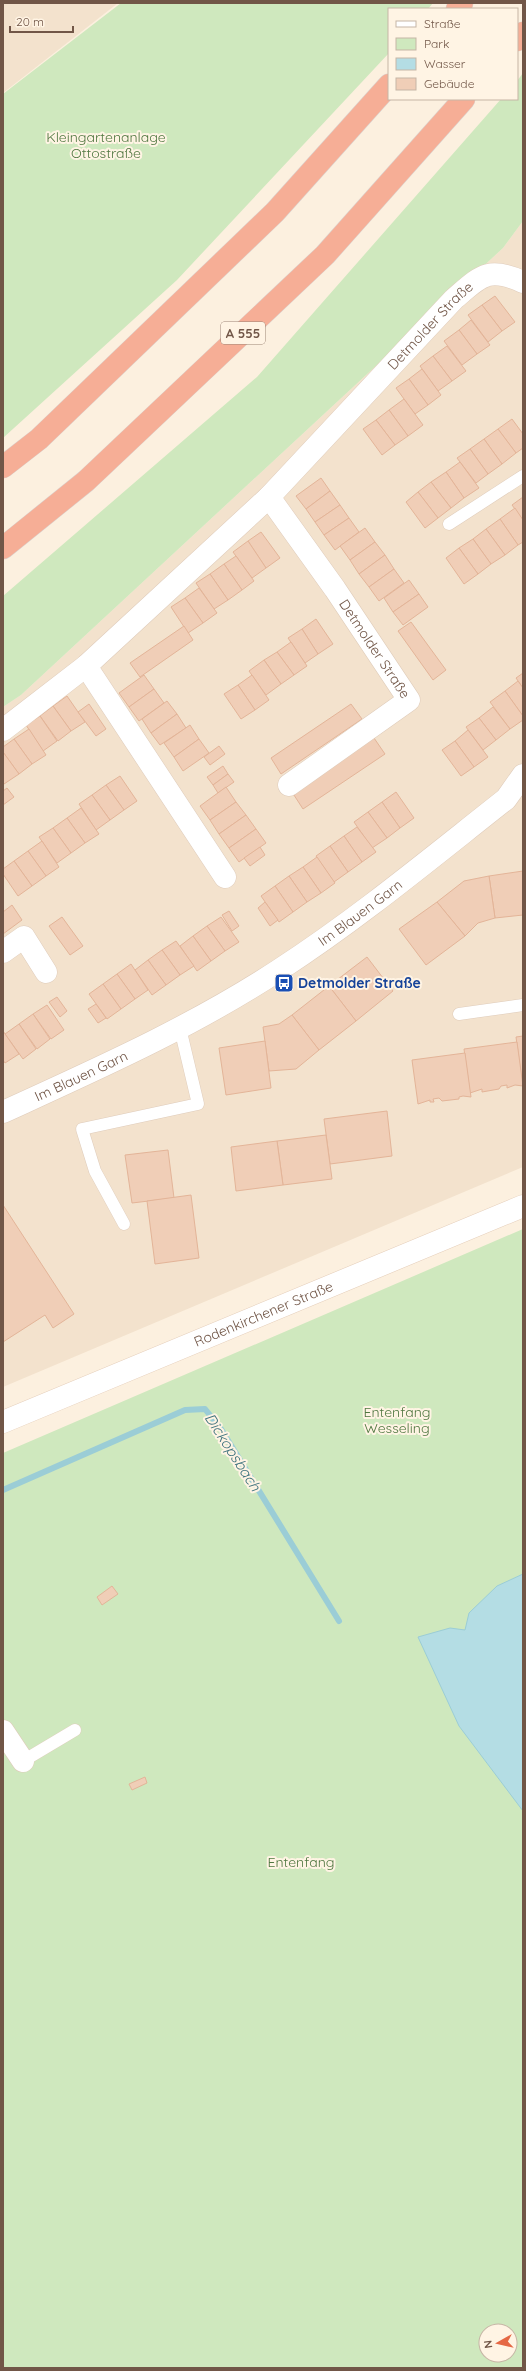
<svg xmlns="http://www.w3.org/2000/svg" width="526" height="2371" viewBox="0 0 526 2371" font-family="Quicksand,sans-serif">
<style>
.residential{fill:#f3e2cd}
.green{fill:#cfe8be;fill-rule:evenodd}
.water{fill:#b4dde4;stroke:#9bcdd6}
.lines{fill:none;stroke-linecap:round;stroke-linejoin:round}
.stream{stroke:#9bcdd6;stroke-width:6}
.building{fill:#f0ceb7;stroke:#e3b498}
.lane-casing{stroke:#dfccbb;stroke-width:13}
.street-casing{stroke:#dfccbb;stroke-width:23}
.secondary-casing{stroke:#e4cdb9;stroke-width:23}
.highway-casing{stroke:#dad3cf;stroke-width:23}
.lane{stroke:#fff;stroke-width:12}
.street{stroke:#fff;stroke-width:22}
.secondary{stroke:#fff;stroke-width:22}
.highway{stroke:#f6ae96;stroke-width:22}
.labels{text-anchor:middle;dominant-baseline:central;stroke-width:4;stroke-linejoin:round;paint-order:stroke}
.shield{fill:#fff4e4;stroke:#9c8576;stroke-width:1}
.shield-label{font-size:13px;font-weight:bold;fill:#715647}
.park-label{font-size:14px;fill:#507740;stroke:#fff4e4}
.street-label{font-size:14px;fill:#715647;stroke:#fff4e4}
.transit-label{font-size:14px;font-weight:bold;fill:#164399;stroke:#fff4e4;text-anchor:start}
.water-label{font-size:15px;font-style:italic;fill:#3f737e;stroke:#fff4e4}
</style>
<rect width="100%" height="100%" fill="#fcf0df"/>
<g class="residential">
<polygon points="3,3 118,3 3,93"/>
<polygon points="523,221 523,1167 3,1387 3,707 21,695 503,248"/>
</g>
<g class="green">
<polygon points="121,3 433,3 428,9 389,9 389,53 177,280 3,438 3,94"/>
<polygon points="523,73 523,221 503,248 21,695 3,707 3,596 257,377 501,99 517,99 517,81"/>
<path d="M523,1229V2368H3V1453ZM486,2331H510V2355H486Z"/>
</g>
<polygon class="water" points="523,1574 523,1811 459,1726 418,1637 450,1628 465,1630 469,1613 497,1586"/>
<g class="lines">
<polyline class="stream" points="3,1490 185,1410 205,1409 221,1429 339,1621"/>
</g>
<g class="building">
<polygon points="495,296 515,322 502,331 482,305"/>
<polygon points="482,305 502,331 488,342 468,315"/>
<polygon points="471,320 490,345 477,354 459,330"/>
<polygon points="459,330 477,354 462,365 444,341"/>
<polygon points="447,346 466,371 452,381 433,356"/>
<polygon points="433,356 452,381 438,391 420,366"/>
<polygon points="422,369 441,395 428,405 409,379"/>
<polygon points="409,379 428,405 415,414 396,388"/>
<polygon points="404,399 423,425 408,436 389,410"/>
<polygon points="389,410 408,436 395,445 376,420"/>
<polygon points="512,419 523,434 523,448 516,453 498,429"/>
<polygon points="376,420 395,445 382,455 363,429"/>
<polygon points="498,429 516,453 502,464 484,439"/>
<polygon points="484,439 502,464 488,474 470,449"/>
<polygon points="470,449 488,474 476,483 457,458"/>
<polygon points="460,462 479,488 464,498 446,472"/>
<polygon points="446,472 464,498 451,508 431,482"/>
<polygon points="321,478 330,491 306,509 296,496"/>
<polygon points="431,482 451,508 438,518 418,492"/>
<polygon points="330,491 340,505 315,522 306,509"/>
<polygon points="418,492 438,518 425,528 406,502"/>
<polygon points="523,497 523,520 512,505"/>
<polygon points="340,505 349,518 324,535 315,522"/>
<polygon points="515,508 523,520 523,542 518,545 500,519"/>
<polygon points="349,518 359,532 335,550 324,535"/>
<polygon points="500,519 518,545 505,555 486,529"/>
<polygon points="365,528 375,542 350,560 340,546"/>
<polygon points="486,529 505,555 491,564 473,539"/>
<polygon points="261,532 280,558 266,568 248,541"/>
<polygon points="473,539 491,564 478,574 459,548"/>
<polygon points="248,541 266,568 252,578 233,552"/>
<polygon points="375,542 385,555 359,574 350,560"/>
<polygon points="459,548 478,574 464,584 446,558"/>
<polygon points="385,555 394,569 369,587 359,574"/>
<polygon points="236,556 254,581 242,590 224,564"/>
<polygon points="224,564 242,590 228,600 210,574"/>
<polygon points="394,569 404,583 379,601 369,587"/>
<polygon points="210,574 228,600 214,609 196,583"/>
<polygon points="409,580 419,594 393,612 384,598"/>
<polygon points="199,588 217,613 203,623 185,598"/>
<polygon points="419,594 428,607 403,625 393,612"/>
<polygon points="185,598 203,623 188,633 171,607"/>
<polygon points="316,619 333,644 318,654 302,629"/>
<polygon points="411,622 446,670 433,680 398,631"/>
<polygon points="184,626 193,640 140,677 130,663"/>
<polygon points="302,629 318,654 305,663 288,638"/>
<polygon points="291,642 307,666 294,675 277,652"/>
<polygon points="277,652 294,675 281,684 264,660"/>
<polygon points="264,660 281,684 266,695 249,671"/>
<polygon points="523,673 523,688 516,678"/>
<polygon points="144,675 154,689 129,707 119,693"/>
<polygon points="252,675 269,700 255,710 238,685"/>
<polygon points="518,681 523,688 523,716 505,691"/>
<polygon points="238,685 255,710 241,719 224,694"/>
<polygon points="154,689 164,703 139,721 129,707"/>
<polygon points="505,691 523,716 523,720 510,729 490,702"/>
<polygon points="67,696 85,722 71,731 53,706"/>
<polygon points="167,701 177,714 151,733 142,719"/>
<polygon points="89,704 106,729 96,736 78,712"/>
<polygon points="351,704 362,719 281,774 271,758"/>
<polygon points="53,706 71,731 58,741 40,716"/>
<polygon points="493,707 510,729 496,740 479,718"/>
<polygon points="177,714 186,728 160,745 151,733"/>
<polygon points="40,716 57,741 43,751 26,725"/>
<polygon points="479,718 496,740 483,750 466,727"/>
<polygon points="190,725 199,739 174,757 164,743"/>
<polygon points="29,729 46,755 32,764 14,739"/>
<polygon points="468,730 488,757 474,767 455,741"/>
<polygon points="374,738 385,754 303,809 292,792"/>
<polygon points="14,739 32,764 19,774 3,752 3,747"/>
<polygon points="199,739 209,753 183,771 174,757"/>
<polygon points="455,741 474,767 461,776 442,750"/>
<polygon points="219,746 225,754 210,765 204,757"/>
<polygon points="3,752 19,774 4,784 3,782"/>
<polygon points="223,766 228,774 213,785 207,777"/>
<polygon points="228,774 234,782 218,793 213,785"/>
<polygon points="120,776 137,801 124,810 106,785"/>
<polygon points="106,785 124,810 110,820 92,795"/>
<polygon points="226,787 236,802 210,820 200,806"/>
<polygon points="7,788 14,797 3,805 3,791"/>
<polygon points="396,792 414,818 400,828 382,802"/>
<polygon points="92,795 110,820 96,830 79,804"/>
<polygon points="236,802 246,815 219,834 210,820"/>
<polygon points="382,802 400,828 387,838 368,812"/>
<polygon points="81,808 99,834 85,843 67,818"/>
<polygon points="368,812 387,838 372,848 354,822"/>
<polygon points="246,815 256,829 229,848 219,834"/>
<polygon points="67,818 85,843 71,853 53,828"/>
<polygon points="357,827 376,852 362,862 344,836"/>
<polygon points="53,828 71,853 57,863 39,837"/>
<polygon points="256,829 266,843 239,862 229,848"/>
<polygon points="344,836 362,862 348,872 330,846"/>
<polygon points="42,841 59,867 46,876 28,851"/>
<polygon points="330,846 348,872 334,882 316,856"/>
<polygon points="260,847 265,855 250,866 244,858"/>
<polygon points="28,851 46,876 32,886 14,861"/>
<polygon points="317,857 335,883 321,893 303,867"/>
<polygon points="14,861 32,886 18,896 3,874 3,869"/>
<polygon points="303,867 321,893 307,902 289,876"/>
<polygon points="523,871 523,915 495,918 489,876"/>
<polygon points="289,876 307,902 293,912 275,886"/>
<polygon points="489,876 495,918 478,923 465,936 437,902 464,881"/>
<polygon points="275,886 293,912 279,922 261,896"/>
<polygon points="265,902 278,920 270,926 258,908"/>
<polygon points="437,902 465,936 426,965 399,929"/>
<polygon points="12,905 22,920 3,934 3,912"/>
<polygon points="229,911 239,926 232,931 222,915"/>
<polygon points="62,917 83,946 70,955 49,926"/>
<polygon points="221,917 239,942 225,951 207,926"/>
<polygon points="207,926 225,951 211,961 193,936"/>
<polygon points="193,936 211,961 197,971 180,946"/>
<polygon points="176,941 194,966 180,975 162,950"/>
<polygon points="162,950 180,975 166,985 148,960"/>
<polygon points="367,957 393,991 356,1021 329,986"/>
<polygon points="148,960 166,985 152,995 135,970"/>
<polygon points="131,964 148,990 135,999 117,974"/>
<polygon points="117,974 135,999 121,1009 103,984"/>
<polygon points="103,984 121,1009 107,1019 89,994"/>
<polygon points="329,986 356,1021 319,1050 292,1015"/>
<polygon points="57,997 67,1011 60,1017 49,1002"/>
<polygon points="96,1004 106,1018 98,1023 88,1009"/>
<polygon points="47,1005 64,1030 51,1039 33,1014"/>
<polygon points="33,1014 50,1039 37,1049 19,1024"/>
<polygon points="292,1015 319,1050 296,1069 269,1071 263,1027 279,1024"/>
<polygon points="19,1024 36,1049 23,1059 5,1034"/>
<polygon points="3,1031 19,1054 5,1063 3,1060"/>
<polygon points="523,1036 523,1081 522,1081 516,1037"/>
<polygon points="265,1041 271,1088 226,1095 219,1048"/>
<polygon points="517,1042 523,1086 515,1085 507,1088 507,1085 501,1086 499,1089 482,1092 482,1089 470,1093 464,1049"/>
<polygon points="465,1053 471,1097 463,1096 459,1097 459,1099 442,1101 439,1098 433,1099 434,1102 430,1102 430,1100 418,1104 412,1060"/>
<polygon points="387,1111 392,1156 330,1164 324,1119"/>
<polygon points="326,1135 332,1179 283,1185 277,1141"/>
<polygon points="277,1141 283,1185 236,1191 231,1147"/>
<polygon points="168,1150 174,1198 132,1203 125,1155"/>
<polygon points="191,1195 199,1258 155,1264 147,1201"/>
<polygon points="3,1205 74,1314 53,1328 45,1315 3,1342"/>
<polygon points="112,1586 118,1594 102,1605 97,1597"/>
<polygon points="145,1777 147,1783 132,1790 129,1784"/>
</g>
<g class="lines">
<defs>
<g id="lane">
<polyline points="449,524 523,476"/>
<polyline points="459,1014 523,1005"/>
<polyline points="124,1224 95,1171 82,1129 198,1104 180,1028"/>
<polyline points="23,1761 75,1730"/>
</g>
<g id="street">
<path id="s1" d="M269,497L335,589L409,700L289,785"/>
<polyline points="86,666 225,877"/>
<path id="s2" d="M3,730L86,666L269,497L454,299C481,276 488,266 523,282"/>
<polyline points="3,952 24,937 46,972"/>
<path id="s3" d="M3,1112C97,1069 192,1027 279,970C359,918 431,858 506,799L523,775"/>
<polyline points="3,1731 23,1761"/>
</g>
<g id="secondary">
<path id="s4" d="M3,1422L523,1206"/>
</g>
<g id="highway">
<polyline points="457,9 462,3"/>
<polyline points="517,40 523,33"/>
<polyline points="3,467 39,439 275,212 389,85"/>
<polyline points="3,548 86,481 325,255 464,99"/>
</g>
</defs>
<use href="#lane" class="lane-casing"/>
<use href="#street" class="street-casing"/>
<use href="#secondary" class="secondary-casing"/>
<use href="#highway" class="highway-casing"/>
<use href="#lane" class="lane"/>
<use href="#street" class="street"/>
<use href="#secondary" class="secondary"/>
<use href="#highway" class="highway"/>
</g>
<defs>
<symbol id="bus-square" viewBox="-11 -11 22 22"><rect x="-9" y="-9" width="18" height="18" rx="4" fill="#1a4fb4" stroke="#fff4e4"/><path d="M-5-6H5V4H4V6H2V4H-2V6H-4V4H-5ZM-3.5-4V0h7V-4ZM-3.5 1.2v1.5H-2V1.2ZM2 1.2v1.5H3.5V1.2Z" fill="#fff"/></symbol>
</defs>
<g fill-rule="evenodd">
<use href="#bus-square" x="273" y="972" width="22" height="22"/>
</g>
<g class="labels">
<rect class="shield" x="221" y="322" width="44" height="22" rx="3"/>
<g class="shield-label">
<text x="243" y="333">A 555</text>
</g>
<g class="park-label">
<text x="106" y="137">Kleingartenanlage<tspan x="106" dy="16">Ottostraße</tspan></text>
<text x="397" y="1412">Entenfang<tspan x="397" dy="16">Wesseling</tspan></text>
<text x="301" y="1862">Entenfang</text>
</g>
<g class="street-label">
<text stroke="none"><textPath href="#s2" startOffset="589">Detmolder Straße</textPath></text>
<text stroke="none"><textPath href="#s1" startOffset="185">Detmolder Straße</textPath></text>
<text stroke="none"><textPath href="#s3" startOffset="410">Im Blauen Garn</textPath></text>
<text stroke="none"><textPath href="#s3" startOffset="86">Im Blauen Garn</textPath></text>
<text stroke="none"><textPath href="#s4" startOffset="282">Rodenkirchener Straße</textPath></text>
</g>
<g class="transit-label">
<text x="298" y="983">Detmolder Straße</text>
</g>
<g class="water-label">
<text transform="translate(233 1452) rotate(57)">Dickopsbach</text>
</g>
</g>
<rect width="526" height="2371" fill="none" stroke="#715647" stroke-width="8"/>
<rect x="388" y="8" width="130" height="92" fill="#fff4e4" stroke="#c6b5a5"/>
<rect x="396" y="21" width="20" height="6" fill="#ffffff" stroke="#c6b5a5"/>
<text x="424" y="28" font-size="12" fill="#715647">Straße</text>
<rect x="396" y="38" width="20" height="12" fill="#cfe8be" stroke="#c6b5a5"/>
<text x="424" y="48" font-size="12" fill="#715647">Park</text>
<rect x="396" y="58" width="20" height="12" fill="#b4dde4" stroke="#c6b5a5"/>
<text x="424" y="68" font-size="12" fill="#715647">Wasser</text>
<rect x="396" y="78" width="20" height="12" fill="#f0ceb7" stroke="#c6b5a5"/>
<text x="424" y="88" font-size="12" fill="#715647">Gebäude</text>
<g transform="translate(498 2343) rotate(262)"><circle r="19" fill="#fff4e4" stroke="#c6b5a5"/>
<path d="M0-3L7 15L0 10L-7 15Z" fill="#e56844"/>
<text y="-6" font-size="11" font-weight="bold" text-anchor="middle" fill="#715647">N</text>
</g>
<path d="M10 26v6h63v-6" fill="none" stroke="#715647" stroke-width="2"/>
<text x="16" y="26" font-size="12" fill="#715647" stroke="#fff4e4" stroke-width="3" paint-order="stroke">20 m</text>
</svg>
